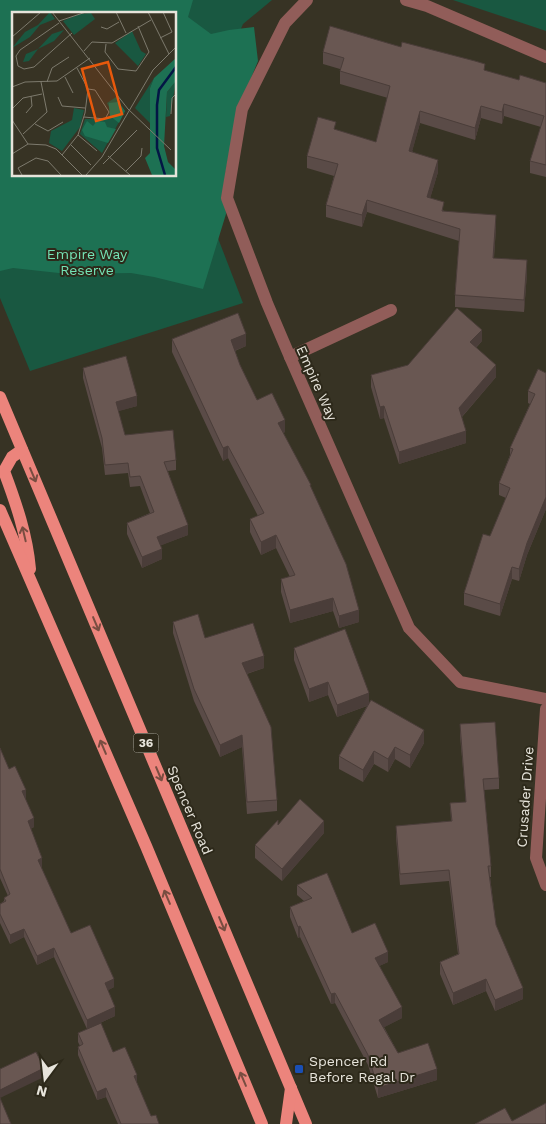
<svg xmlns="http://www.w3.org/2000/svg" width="546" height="1124" viewBox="0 0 546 1124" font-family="'Work Sans',sans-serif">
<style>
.green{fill:#195841;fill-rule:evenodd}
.forest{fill:#1d7153;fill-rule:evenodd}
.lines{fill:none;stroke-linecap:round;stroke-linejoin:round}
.minor{stroke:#915d59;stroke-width:12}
.primary{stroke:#ec847c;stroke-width:12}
.wall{fill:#5a4b47}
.shaded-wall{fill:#4a3d39}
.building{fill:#695752;stroke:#4a3d39}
.oneway{stroke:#794d41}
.transit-dot{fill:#1a4fb4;stroke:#2d291a;stroke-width:2}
.labels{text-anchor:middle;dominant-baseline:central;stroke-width:4;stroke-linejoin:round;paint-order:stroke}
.shield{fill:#2d291a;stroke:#afaca1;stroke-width:1}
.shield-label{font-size:12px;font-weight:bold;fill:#e7e4db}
.park-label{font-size:14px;fill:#75e4b6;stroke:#2d291a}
.street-label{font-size:14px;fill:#e7e4db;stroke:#2d291a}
.poi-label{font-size:14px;fill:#e7e4db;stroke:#2d291a;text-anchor:start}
.inset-river{fill:none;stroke:#031645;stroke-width:2.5}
.inset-road{fill:none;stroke:#7d7a6d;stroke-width:1}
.view{fill:#e8590c;fill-opacity:0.15;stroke:#e8590c;stroke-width:2.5}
.inset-edge{fill:none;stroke:#e7e4db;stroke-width:2.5}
</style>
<rect width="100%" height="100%" fill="#373324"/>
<g class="green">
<path d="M0,0H272L243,24L204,116L199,189L243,303L30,371L0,298ZM14,14H175V175H14Z"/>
<polygon points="453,0 546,0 546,31"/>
</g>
<path class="forest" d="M0,0H193L188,17L211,34L229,30L254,27L258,61L236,115L225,176L226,214L203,289L154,277L131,273L68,274L13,268L0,271ZM14,14H175V175H14Z"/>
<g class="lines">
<g class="minor">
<polyline points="307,0 285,23 242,109 227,198 267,303 290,357 409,628 460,682 546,699"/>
<polyline points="406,0 427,6 546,57"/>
<polyline points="290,357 391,310"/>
<polyline points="546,709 536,858 546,885"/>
</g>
<g class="primary">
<polyline points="0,397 306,1124"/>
<path d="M22,450L12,457L4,471C16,503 27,535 30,569"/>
<polyline points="0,510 146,846 262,1124"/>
<polyline points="286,1124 291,1088"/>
</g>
</g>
<g class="wall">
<polygon points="401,47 519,80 546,83 546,177 530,173 530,161 541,127 504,116 502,124 481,118 475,140 420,123 412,151 438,172 430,198 444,211 496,227 494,258 527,273 524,312 455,307 455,295 459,241 367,212 362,227 326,217 326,205 334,176 307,168 307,156 336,130 376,142 388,98 340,84 340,69 323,64 323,52"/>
<polygon points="172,339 246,346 235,351 240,365 257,400 285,432 283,433 311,488 359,622 339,628 333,611 290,623 281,592 281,579 290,577 276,548 261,555 250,532 250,519 258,516 228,458 223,461 172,352"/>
<polygon points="482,341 476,348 496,377 462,417 466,443 399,464 384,418 380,419 371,387 371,375 408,365"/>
<polygon points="83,368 137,406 118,411 125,435 176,460 176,470 168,471 188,535 161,545 162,559 142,568 127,534 127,523 150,513 140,486 130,487 128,473 105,475 102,448 83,378"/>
<polygon points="546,373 546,509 527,555 519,581 512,579 500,616 464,605 464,593 490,536 506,498 499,495 499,483 510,455 510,448 530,404 528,403 528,391"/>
<polygon points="173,622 264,668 247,674 277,800 277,811 247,814 242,747 220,757 194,701 173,633"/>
<polygon points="294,648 424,743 410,768 395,759 388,772 374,764 363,782 339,769 339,756 367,706 337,717 328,695 309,702 294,660"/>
<polygon points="460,724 499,778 499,789 484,790 491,866 491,877 490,877 496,925 523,999 495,1011 486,991 453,1005 440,974 440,962 458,954 449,881 400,885 396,837 396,826 451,821 450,803 466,802 460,736"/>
<polygon points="0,748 9,769 26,798 25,798 34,827 30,829 42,867 41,867 71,933 114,987 108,990 115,1016 87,1029 54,957 37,965 24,937 10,944 0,923 0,904 4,901 4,898 8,896 0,878"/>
<polygon points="324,833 282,881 255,858 255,845"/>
<polygon points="297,885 352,933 388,962 379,966 402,1018 384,1027 398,1053 437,1080 378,1098 368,1065 335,1003 331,1004 300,937 298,938 290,917 290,907 304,901 297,895"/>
<polygon points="78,1033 113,1052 137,1083 151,1116 159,1124 118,1124 106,1097 97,1100 78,1055 78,1047 80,1046 78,1042"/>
</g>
<g class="shaded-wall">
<polygon points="504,104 504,116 502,124 502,112"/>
<polygon points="481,106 481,118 475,140 475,128"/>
<polygon points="420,111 420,123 409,163 409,151"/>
<polygon points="438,160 438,172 427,209 427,197"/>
<polygon points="367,200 367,212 362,227 362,215"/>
<polygon points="496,215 496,227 493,270 493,258"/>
<polygon points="527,260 527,273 524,312 524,300"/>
<polygon points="482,330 482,341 470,354 470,342"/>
<polygon points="246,334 246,346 231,352 231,340"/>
<polygon points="496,365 496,377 459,420 459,408"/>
<polygon points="137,396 137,406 116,412 116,402"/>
<polygon points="384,406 384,418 380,419 380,407"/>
<polygon points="285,420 285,432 278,435 278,423"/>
<polygon points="466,431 466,443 399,464 399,452"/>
<polygon points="228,446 228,458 223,461 223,448"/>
<polygon points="546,497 546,509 527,555 519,581 519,569 527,543"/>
<polygon points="188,525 188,535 157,547 157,537"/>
<polygon points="276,535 276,548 261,555 261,542"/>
<polygon points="162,549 162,559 142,568 142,557"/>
<polygon points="512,567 512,579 500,616 500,604"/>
<polygon points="333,598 333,611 290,623 290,610"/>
<polygon points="359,610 359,622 339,628 339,616"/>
<polygon points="264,656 264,668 242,675 242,663"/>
<polygon points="328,682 328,695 309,702 309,689"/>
<polygon points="369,693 369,705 337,717 337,705"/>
<polygon points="424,730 424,743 410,768 410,755"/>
<polygon points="242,735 242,747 220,757 220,745"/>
<polygon points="395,747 395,759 388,772 388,759"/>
<polygon points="374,751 374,764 363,782 363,770"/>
<polygon points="26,790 26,798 22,800 22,791"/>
<polygon points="34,818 34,827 28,830 28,821"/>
<polygon points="324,821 324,833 282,881 282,869"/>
<polygon points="42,858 42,867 38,868 38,860"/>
<polygon points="300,926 300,937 298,938 298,927"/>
<polygon points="24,929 24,937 10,944 10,935"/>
<polygon points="54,948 54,957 37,965 37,956"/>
<polygon points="388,952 388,962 375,968 375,958"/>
<polygon points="114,979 114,987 105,992 105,983"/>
<polygon points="486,979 486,991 453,1005 453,993"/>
<polygon points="523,988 523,999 495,1011 495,1000"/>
<polygon points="335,993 335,1003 331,1004 331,994"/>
<polygon points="115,1007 115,1016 87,1029 87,1020"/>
<polygon points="402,1007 402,1018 379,1030 379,1020"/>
<polygon points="44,1068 44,1077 0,1098 0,1090"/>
<polygon points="437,1069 437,1080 378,1098 378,1088"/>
<polygon points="137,1075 137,1084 134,1076"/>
<polygon points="106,1088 106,1097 97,1100 97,1092"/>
</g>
<g class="building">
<polygon points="330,26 401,47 402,42 475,61 485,64 484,70 519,80 520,75 546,83 546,165 530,161 544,116 504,104 502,112 481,106 475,128 420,111 409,151 438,160 427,197 444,202 442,211 496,215 493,258 527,260 524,300 455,295 460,229 367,200 362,215 326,205 338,164 307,156 318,117 336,122 334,129 376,142 390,86 340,71 344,58 323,52"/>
<polygon points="457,308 482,330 470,342 496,365 459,408 466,431 399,452 384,406 380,407 371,375 408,365"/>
<polygon points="238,313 246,334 231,340 240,365 257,400 272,393 285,420 278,423 311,485 310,485 346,564 359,610 339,616 333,598 290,610 281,579 295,575 276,535 261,542 250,519 264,513 228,446 223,448 172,339"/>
<polygon points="126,356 137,396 116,402 125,435 173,430 176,460 164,462 188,525 157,537 162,549 142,557 127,523 154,512 140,476 130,477 128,463 105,465 102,438 83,368"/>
<polygon points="538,369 546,373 546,497 527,543 519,569 512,567 500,604 464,593 483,534 490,536 510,488 499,483 513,449 510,448 535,394 528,391"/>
<polygon points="198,614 205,638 253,623 264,656 242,663 271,727 277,800 247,802 242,735 220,745 194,689 173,622"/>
<polygon points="345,629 369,693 337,705 328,682 309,689 294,648"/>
<polygon points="371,700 424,730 410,755 395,747 388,759 374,751 363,770 339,756"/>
<polygon points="495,722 499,778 483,779 491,866 488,866 496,925 523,988 495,1000 486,979 453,993 440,962 459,954 449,870 400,874 396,826 452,821 450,803 466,802 460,724"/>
<polygon points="0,748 9,769 15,766 26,790 22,791 34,818 28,821 42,858 38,860 71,933 90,925 114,979 105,983 115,1007 87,1020 54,948 37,956 24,929 10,935 0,914 0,904 6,901 4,898 10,894 0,869"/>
<polygon points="300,799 324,821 282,869 255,845 278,820 278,825"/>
<polygon points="327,873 352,933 375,923 388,952 375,958 402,1007 379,1020 398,1053 428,1043 437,1069 378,1088 368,1055 335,993 331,994 300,926 298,927 290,907 312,898 297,885"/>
<polygon points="101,1023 113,1052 125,1047 137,1075 134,1076 151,1116 156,1115 159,1124 121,1124 106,1088 97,1092 78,1047 83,1044 78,1033"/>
<polygon points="36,1052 44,1068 0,1090 0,1069"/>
<polygon points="0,1098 11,1124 0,1124"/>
<polygon points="546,1103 546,1124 475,1124 505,1108 512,1121"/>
</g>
<defs><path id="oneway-shaft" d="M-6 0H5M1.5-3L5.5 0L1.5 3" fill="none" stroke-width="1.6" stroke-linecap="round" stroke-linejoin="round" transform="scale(1.25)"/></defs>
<g class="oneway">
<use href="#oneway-shaft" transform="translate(33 475) rotate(67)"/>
<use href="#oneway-shaft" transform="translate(24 534) rotate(-103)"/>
<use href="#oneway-shaft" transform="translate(96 624) rotate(67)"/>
<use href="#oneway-shaft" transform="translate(103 747) rotate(-113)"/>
<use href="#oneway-shaft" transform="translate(159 774) rotate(67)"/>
<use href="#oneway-shaft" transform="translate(167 897) rotate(-113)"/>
<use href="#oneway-shaft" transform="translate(222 924) rotate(67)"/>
<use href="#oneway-shaft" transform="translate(243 1079) rotate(-113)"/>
</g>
<rect class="transit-dot" x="294" y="1064" width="10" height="10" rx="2.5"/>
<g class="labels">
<rect class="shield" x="133.5" y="733.5" width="25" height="19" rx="4"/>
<g class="shield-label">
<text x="146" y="743">36</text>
</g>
<g class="park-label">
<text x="87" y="254">Empire Way<tspan x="87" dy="16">Reserve</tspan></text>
</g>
<g class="street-label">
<text transform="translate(317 383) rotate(66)">Empire Way</text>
<text transform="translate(525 797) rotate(-86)">Crusader Drive</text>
<text transform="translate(190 810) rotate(67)">Spencer Road</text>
</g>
<g class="poi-label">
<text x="309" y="1061">Spencer Rd<tspan x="309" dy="16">Before Regal Dr</tspan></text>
</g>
</g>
<g transform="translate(12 12)">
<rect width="164" height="164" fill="#373324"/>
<path d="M38,0L43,7L28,13L18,25L0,36L13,20L26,13ZM79,1L83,7L62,23L51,9L67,2ZM52,18L42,29L26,37L17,49L11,50L14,42L26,37L40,22ZM120,19L129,39L134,42L126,54L103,31ZM142,66L138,76V111L123,96ZM164,69L158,104L154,105L155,80ZM104,85L113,99L90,141L68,122L73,107H96L99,99L95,91ZM62,96L72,98L68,115L50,139L37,131L39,119L60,108Z" fill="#195841"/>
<path d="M164,46V69L155,80L152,134L156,150L164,158V163H140L133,146L138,141V76L142,66ZM106,90L113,99L107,111L98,104L97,95V91ZM75,109L81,114L85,109L93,110L95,115L104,117L96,131L73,124L70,118Z" fill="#1d7153"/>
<path class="inset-river" d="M153,163L145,136V93L147,78L164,55"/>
<path class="inset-road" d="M40,0L116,97L159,138M104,0L114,21M136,0L157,42M47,9L74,0M47,11L8,38L4,44L6,54L12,57L22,55L60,21M89,15L95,17L107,10M0,25L29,0M148,26L160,20L151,0M94,32L93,40L106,57L124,59L137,40L126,14M72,39L80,30L100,31L139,8M53,65L61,81M35,70L40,56L57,45M0,75L13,70L45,69L78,46M46,85L50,94L73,96M0,97L11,86L30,82M14,101L20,94L19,84M159,102L160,86L164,82M72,105L93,107L97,100L83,78L76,77M0,108L16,132M23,112L36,119L51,110M11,122L35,100L29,70M66,123L85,139M59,133L79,153M0,142L16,132L34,133L44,137L70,163M50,143L66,123L73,101L76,77L65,56M96,144L118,163M91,152L125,118M114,159L129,144L130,136M10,163L6,156L24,146L36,149L49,163M74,163L90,145L141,58L164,35"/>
<path class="view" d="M96,50L110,102L84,109L70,57Z"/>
<rect width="164" height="164" class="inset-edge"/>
</g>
<g transform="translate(45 1079) rotate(195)" stroke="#2d291a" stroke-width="4" paint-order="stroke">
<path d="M0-4L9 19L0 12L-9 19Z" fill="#e7e4db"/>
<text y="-8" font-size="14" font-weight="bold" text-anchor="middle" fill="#e7e4db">N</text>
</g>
</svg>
